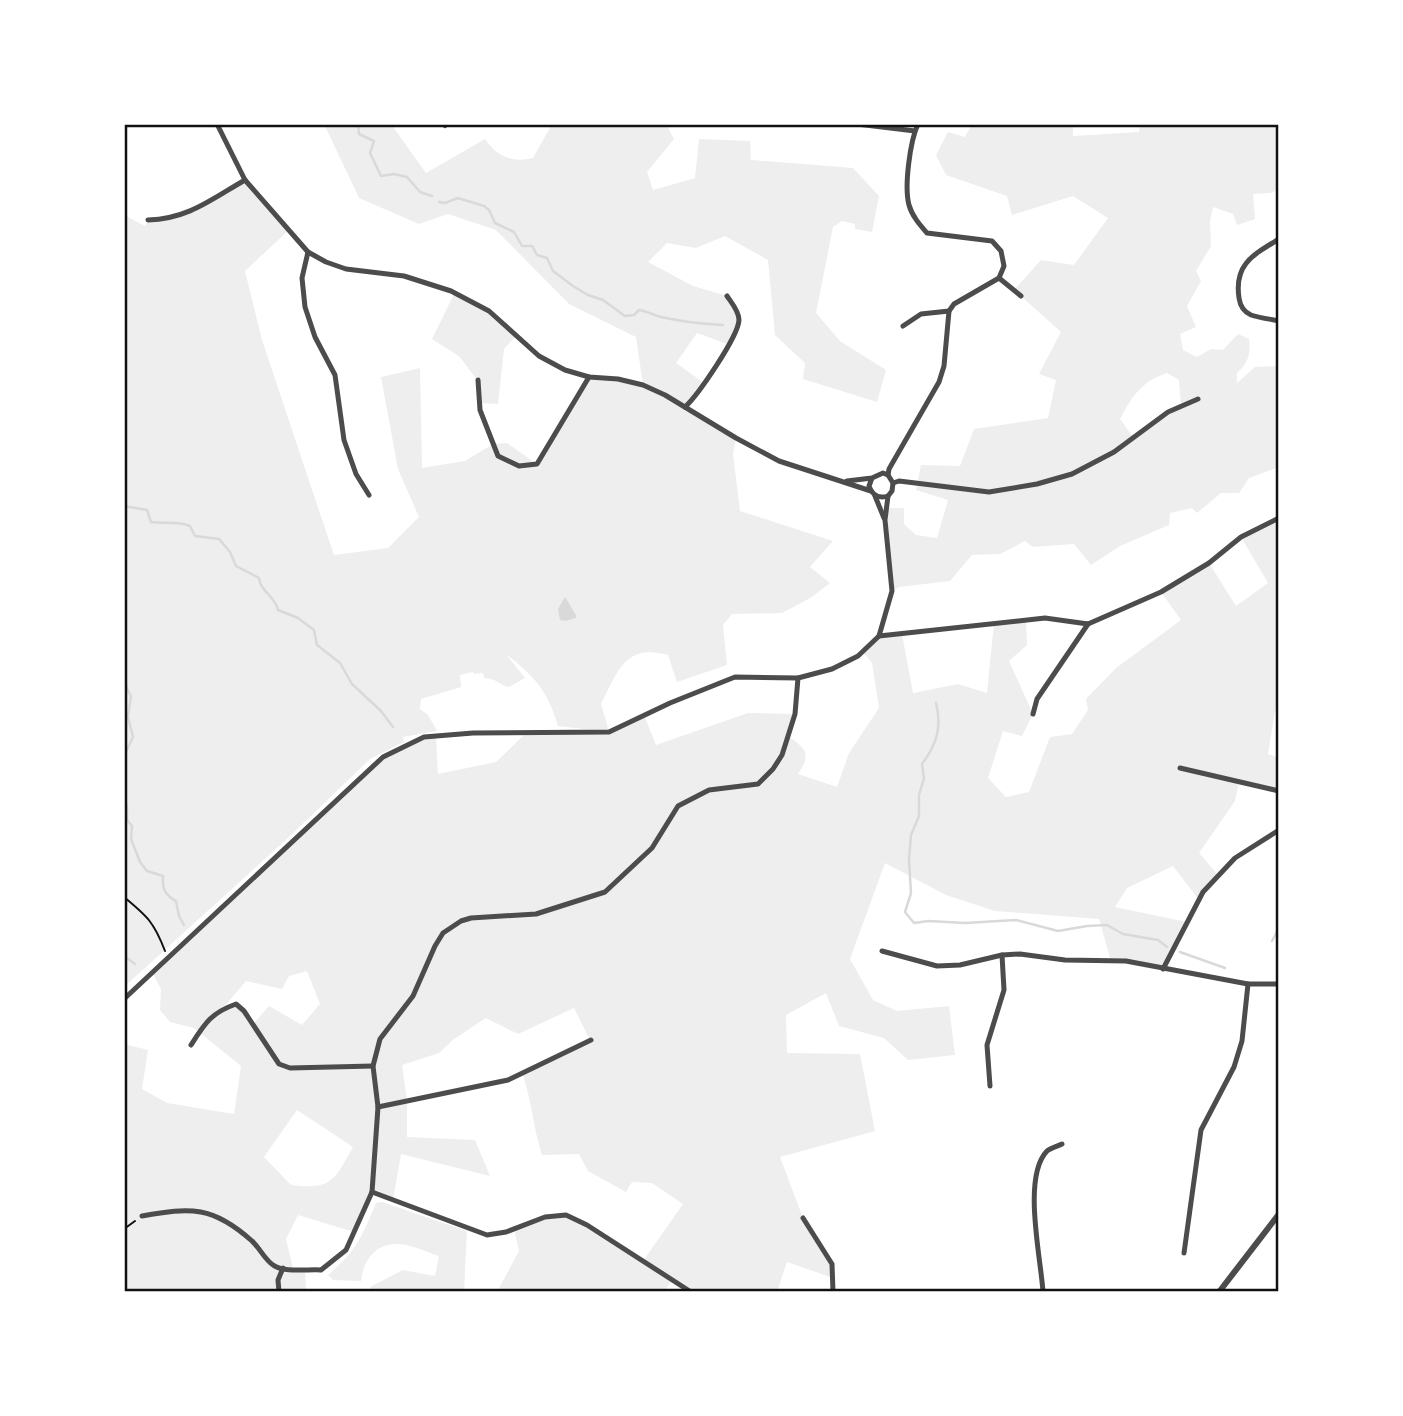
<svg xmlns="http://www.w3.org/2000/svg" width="1403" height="1416" viewBox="0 0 1403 1416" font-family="Manrope,sans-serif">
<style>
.green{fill:#eee;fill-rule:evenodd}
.water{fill:#d9d9d9}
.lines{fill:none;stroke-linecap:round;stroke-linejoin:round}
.stream{stroke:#d9d9d9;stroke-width:2.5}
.path{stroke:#111;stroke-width:2}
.service{stroke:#4c4c4c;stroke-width:2.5}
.minor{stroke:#4c4c4c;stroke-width:5}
.tertiary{stroke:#4c4c4c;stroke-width:6}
.neatline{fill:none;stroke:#111;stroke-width:2.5}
</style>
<rect width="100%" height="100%" fill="#fff"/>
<g class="green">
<path d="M324,124H391L426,173L485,139C497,157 513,163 533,158L552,124H666L674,139L647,172L653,190L695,178L699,139L750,141L751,160L853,168L879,196L872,232L855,229V224L842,221L833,227L816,313L840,341L886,370L877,402L803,379L805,363L775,335L768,260L725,236L696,248L667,243L648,262L693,286L727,296L739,320L727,344L697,333L676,363L704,383L685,407L736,438L733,454L740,511L833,541L810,567L830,583L812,597L782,613L732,614L723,625L727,665L677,682L668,655C625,643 618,671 601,704L609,731L644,715L656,745L748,713L795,714L789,737C807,749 811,755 798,774L837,787L849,753L879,708L872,663L863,652L879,636L902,634L913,693L958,684L987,693L994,623L1026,620L1027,645L1009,661L1033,714L1022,736L1003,731L988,778L1006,797L1029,792L1050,737L1072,734L1088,710L1086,699L1116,668L1181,620L1161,592L1209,563L1236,606L1268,583L1241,537L1279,518V709L1275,711L1268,754L1279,758V791L1239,782L1235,801L1199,853L1218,875L1199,900L1173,866L1127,888L1115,907L1187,922L1163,969L1111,961L1099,919L995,911L946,895L885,863L850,959L873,1000L897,1011L949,1006L955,1055L908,1060L884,1038L839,1026L826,993L786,1015L787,1053L860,1054L875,1131L780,1157L803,1218L832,1264L833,1278L787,1262L777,1292H691L672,1280L664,1292H497L519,1251L514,1229L545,1217L566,1215L643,1261L683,1204L652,1183L632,1182L626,1192L588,1171L579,1154L542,1155C533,1128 532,1100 522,1073L590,1040L574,1008L518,1034L486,1018L454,1039L439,1053L402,1065L407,1101V1137L475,1140L490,1176L401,1154L393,1200L372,1192L354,1232L298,1215L286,1239L293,1268L305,1269L306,1292H124V1044L148,1050L142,1089L167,1103L234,1114L241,1066L194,1028L170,1022L160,1010L161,989L152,972L383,757L424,737L436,736L438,774L496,762L525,734L601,731L558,726C548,691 534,676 506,654L525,678L509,687C497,684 498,679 484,678L483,673L474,674L473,672L460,675L461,687L421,699L420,709L428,715L437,731L403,737L404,742L370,759L290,836L124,987V215L145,226L148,220L184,215L245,180L290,229L245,271L262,340L334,555L388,548L419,517L398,469L381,377L420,368L422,468L465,461L493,444L507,443L537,464L589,377L643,385L636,337L569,304L496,230L448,214L419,224L359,198ZM307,971L320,1004L302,1025L269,1006L253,1024L236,1004L224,1007L246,981L282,989L289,976ZM297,1110L353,1147C334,1180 333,1190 291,1185L264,1157Z"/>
<path d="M972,124H1073V136L1139,132L1140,124H1279V189L1271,193L1253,194L1255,219L1237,225L1233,214L1213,207L1210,221L1211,246L1196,271L1201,281L1187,306L1196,327L1180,334L1183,350L1197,357L1211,349L1223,350L1238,334L1249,339C1251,354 1248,363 1237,373V383L1255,367L1279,366V467L1249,478L1239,493H1221L1197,513L1192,508L1170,513L1169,525L1120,546L1091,565L1074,544L1033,547L1025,541L1000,554L972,555L950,581L899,587L892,591L887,508H904V524L916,535L937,538L948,500L916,490L921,465L960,466L974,429L1048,418L1056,380L1039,374L1061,332L1014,290L1041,260L1074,265L1108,218L1073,196L1012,215L1007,196L946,175L936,155L948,132L965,137ZM1167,373L1179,380L1181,405L1133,437L1120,419C1133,395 1141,382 1167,373Z"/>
<polygon points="454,294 489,311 516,336 504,349 498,404 479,403 477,380 460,357 432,339"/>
<path d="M382,1202L467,1231L464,1292H372L370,1287L403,1270L435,1276L439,1256C426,1252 408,1243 396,1244C374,1244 363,1262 361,1281L333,1280L328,1275C356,1251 362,1237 376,1203Z"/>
</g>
<polygon class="water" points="565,597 576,615 576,618 566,621 560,620 558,609"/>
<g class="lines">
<g class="stream">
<polyline points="358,124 359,134 374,141 370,153 381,176 394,174 407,177 420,192 432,196"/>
<path d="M439,202L445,203L458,198L484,206L489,210L495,223L514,232L522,246H532L537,255L547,258L553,271L573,286L588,295L603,300L625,316L634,315L639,310C647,311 653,315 661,317C678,321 705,324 723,325"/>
<path d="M124,506L147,510L151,522C165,524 177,521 190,526L195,536L219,539L230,552L236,566L259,578C260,591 275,596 278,610L298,618L314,630L317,645L340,663L352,684L381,711L393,727"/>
<polyline points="124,678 127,689 131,696 128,717 133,737 124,756"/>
<path d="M936,703C942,727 937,744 922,764L924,778L919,795V816L911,835L909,860L911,893L905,912L914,923L928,921L965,923L1016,920L1058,931L1087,926L1107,925L1123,934L1158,940L1167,947"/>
<path d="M124,801L127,806V820L132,826L131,839L140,862L147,871L163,876C162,889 165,895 176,901L179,916L184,925"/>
<polyline points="1272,941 1279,928"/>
<polyline points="1180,952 1225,968"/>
<polyline points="124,956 135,964"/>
</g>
<g class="path">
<path d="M124,897C147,916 154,922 165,951"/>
<polyline points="124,1229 135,1221"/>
</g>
<polyline class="service" points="440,124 445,127 449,124"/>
<g class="minor">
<polyline points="217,124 245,180 308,252 326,262 346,269 404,276 451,291 489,311 539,356 565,370 589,377 618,379 643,385 665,395 736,438 779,461 871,491"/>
<polyline points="857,124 915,131"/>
<path d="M148,220C188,219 212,199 245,180"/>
<path d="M1279,239C1253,255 1234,264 1239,298C1240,305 1244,312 1251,315C1260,318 1270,319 1279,321"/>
<polyline points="308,252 302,278 305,307 315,337 335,375 344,440 356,474 369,495"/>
<polyline points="999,278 1021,296"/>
<polyline points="903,326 921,314 949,311"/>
<polyline points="478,380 480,410 498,456 519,466 537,464 589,377"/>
<path d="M685,407C698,395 738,337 739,320C739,311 731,302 727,296"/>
<path d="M888,475L889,469L939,382L944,366L949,311L954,304L999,278L1004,266L1001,251L992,241L927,233C920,225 912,216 909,205C904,187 910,141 918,124"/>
<path d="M847,481L872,478L883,473L888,475L893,483L892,491L888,496C879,499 872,495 869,486L872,478"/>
<polyline points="893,483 899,481 989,492 1037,484 1072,474 1114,452 1168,412 1198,399"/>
<polyline points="875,496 884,518"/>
<polyline points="879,636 1045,618 1088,624 1161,592 1209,563 1241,537 1279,518"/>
<polyline points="1033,714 1037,699 1088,624"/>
<polyline points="1180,768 1279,791"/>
<polyline points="882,951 937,966 960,965 1002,955 1020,954 1065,960 1126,961 1248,984 1279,984"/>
<polyline points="1163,969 1203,892 1235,858 1279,830"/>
<polyline points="124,999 383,757 424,737 473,733 609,732 670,703 735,677 798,678 832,669 858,656 879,636 892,591 885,520 888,496"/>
<path d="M191,1045C205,1023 211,1013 236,1004L244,1011L279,1064L290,1068L373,1066"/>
<polyline points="990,1086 987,1045 1004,990 1002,955"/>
<polyline points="378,1107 508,1080 591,1040"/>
<polyline points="372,1192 487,1235 506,1232 545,1217 566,1215 587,1225 691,1292"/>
<path d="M142,1216C191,1207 213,1206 252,1241C259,1247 265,1260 273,1265C284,1273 308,1269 321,1270L346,1250L372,1192L378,1107L373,1066L380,1039L413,996L435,946L443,933L461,921L471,918L536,914L605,892L652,848L678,806L709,790L758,784L773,769L782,755L795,714L798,678"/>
<polyline points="803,1218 832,1264 833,1292"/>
<polyline points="1184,1253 1201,1130 1234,1067 1242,1041 1248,984"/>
<polyline points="279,1292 278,1280 283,1268"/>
<path d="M1043,1292C1041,1258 1022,1177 1047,1151C1051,1148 1058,1146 1062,1144"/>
</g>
<polyline class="tertiary" points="1219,1292 1279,1214"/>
</g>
<rect width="1403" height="1416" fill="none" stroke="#ffffff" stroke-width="252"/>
<rect x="126" y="126" width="1151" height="1164" class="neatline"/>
</svg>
